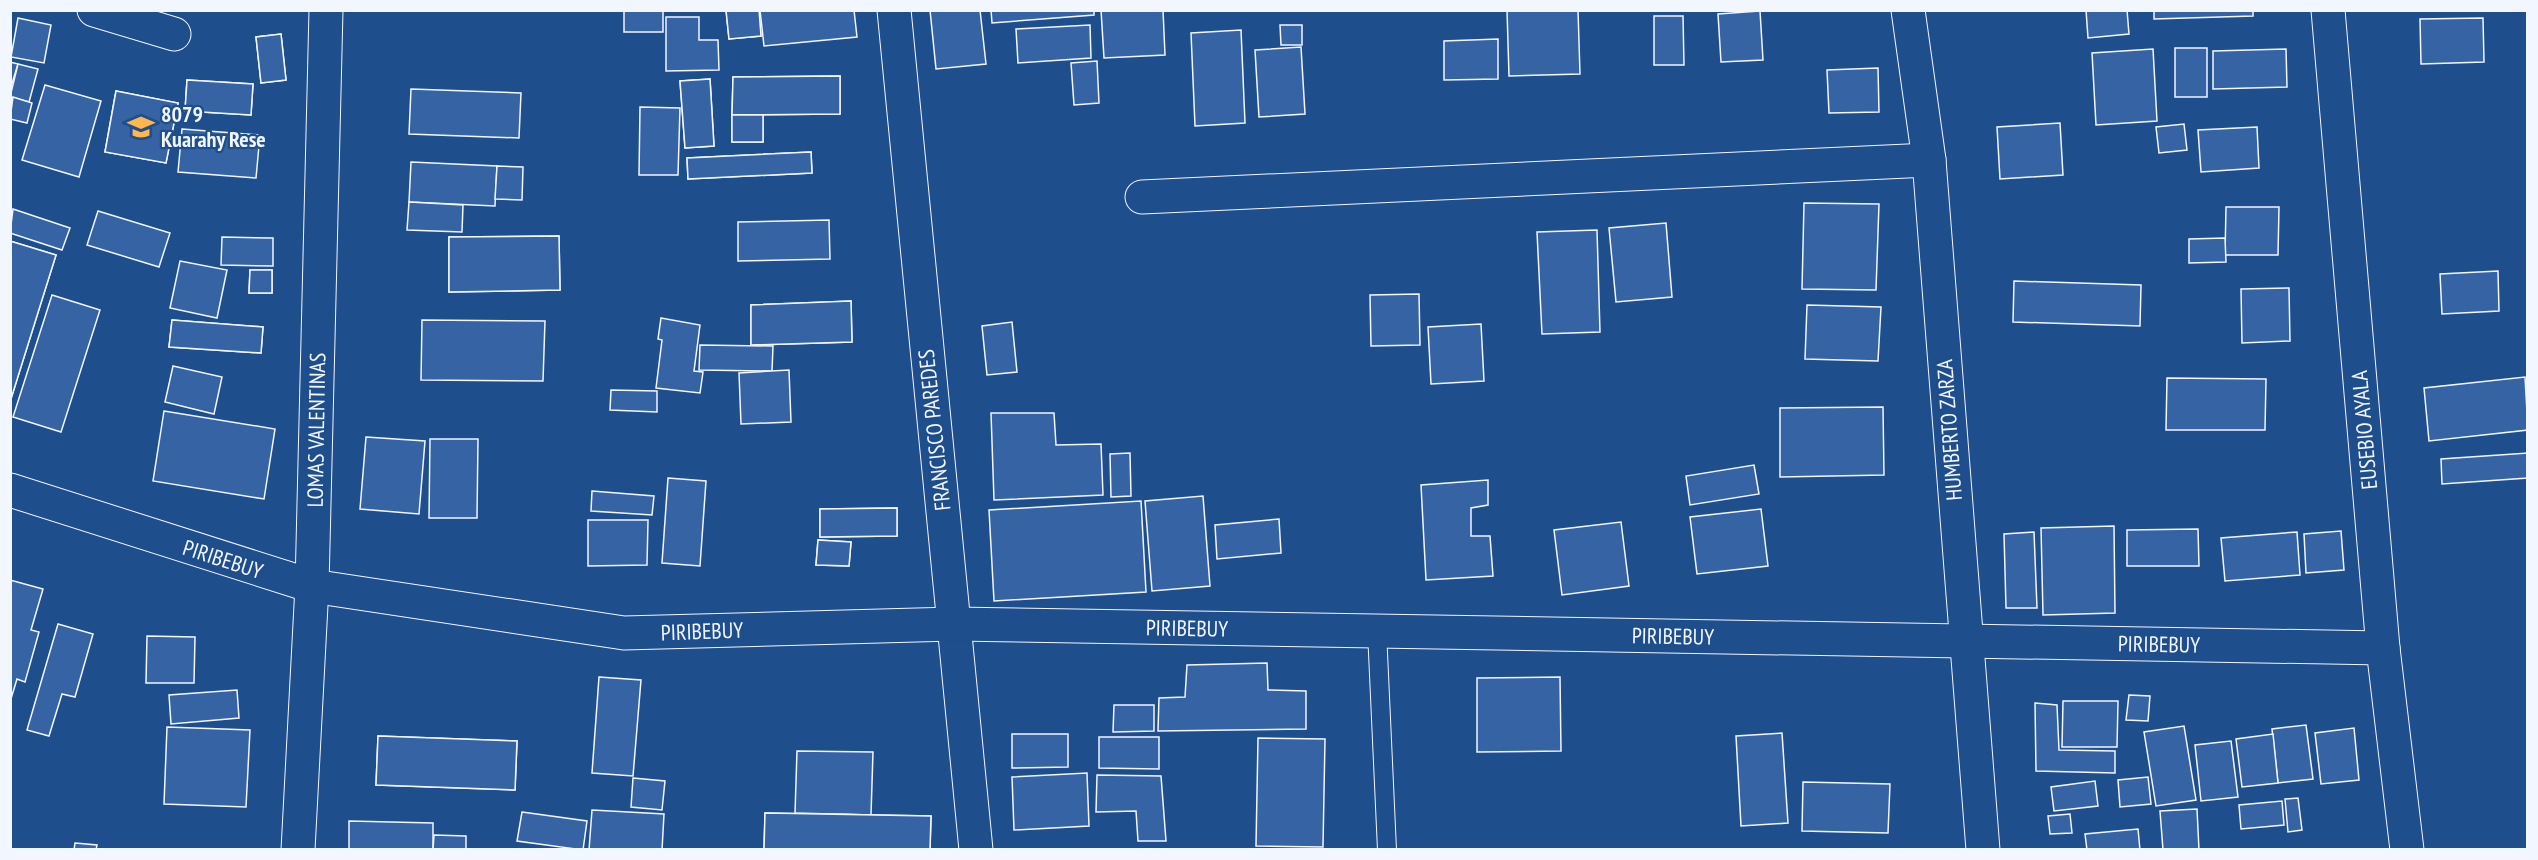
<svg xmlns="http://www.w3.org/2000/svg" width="2538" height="860" viewBox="0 0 2538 860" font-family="'PT Sans Narrow',sans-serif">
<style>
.building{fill:#3563a3;stroke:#f2f6ff;stroke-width:1.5}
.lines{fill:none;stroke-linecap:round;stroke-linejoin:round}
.service-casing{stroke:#f2f6ff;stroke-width:20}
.minor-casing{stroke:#f2f6ff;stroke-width:35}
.tertiary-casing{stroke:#f2f6ff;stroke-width:35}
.service{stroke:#1f4e8c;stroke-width:18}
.minor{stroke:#1f4e8c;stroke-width:33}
.tertiary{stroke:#1f4e8c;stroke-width:33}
.labels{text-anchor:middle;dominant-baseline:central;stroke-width:4.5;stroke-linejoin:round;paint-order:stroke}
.poi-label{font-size:22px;font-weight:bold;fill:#f2f6ff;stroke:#1f4e8c;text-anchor:start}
.street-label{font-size:22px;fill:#f2f6ff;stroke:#1f4e8c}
</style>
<rect width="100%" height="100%" fill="#1f4e8c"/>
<g class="building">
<rect x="624" y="10" width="39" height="22"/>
<polygon points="726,10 759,10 761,36 729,39"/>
<polygon points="726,10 759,10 761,36 729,39"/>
<polygon points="760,10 854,10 857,37 764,46"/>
<polygon points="930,10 980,10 986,64 936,69"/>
<polygon points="991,10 1094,10 1094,15 992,23"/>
<polygon points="1101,10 1163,10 1165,55 1104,58"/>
<polygon points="1507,10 1578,10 1580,74 1509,76"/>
<polygon points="2086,10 2127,10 2129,34 2088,38"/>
<polygon points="2154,10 2253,10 2253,16 2154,19"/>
<polygon points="1760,11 1763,60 1721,62 1718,14"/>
<polygon points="1654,16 1683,16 1684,65 1654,65"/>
<polygon points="666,17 699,17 699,40 718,40 719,70 666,71"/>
<polygon points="18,18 51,25 44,63 11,57"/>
<polygon points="2483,18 2484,62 2421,64 2420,19"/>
<polygon points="1090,25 1091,58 1018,63 1016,29"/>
<polygon points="1280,25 1302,25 1302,45 1281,45"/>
<polygon points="1241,30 1245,123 1195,126 1191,33"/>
<polygon points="281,34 286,80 261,83 256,37"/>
<polygon points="281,34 286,80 261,83 256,37"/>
<polygon points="1498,39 1498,79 1444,80 1444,41"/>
<polygon points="1301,47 1305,114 1259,117 1255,50"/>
<rect x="2175" y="48" width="32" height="49"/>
<polygon points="2153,49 2157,121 2096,125 2092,53"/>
<polygon points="2286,49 2287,87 2213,89 2213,51"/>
<polygon points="1097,61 1099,103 1074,105 1071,63"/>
<polygon points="10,62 18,64 10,90"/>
<polygon points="18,64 38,69 29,102 10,97"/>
<polygon points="1878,68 1879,112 1829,113 1827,70"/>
<polygon points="840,76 840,114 732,115 733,77"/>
<polygon points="840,76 840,114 732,115 733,77"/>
<polygon points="710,79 714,146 685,148 680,81"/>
<polygon points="710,79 714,146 685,148 680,81"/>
<polygon points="187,80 253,84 251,115 185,111"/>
<polygon points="187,80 253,84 251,115 185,111"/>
<polygon points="45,85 101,101 79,177 22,160"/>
<polygon points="411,89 521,93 519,138 409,134"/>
<polygon points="116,91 178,103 166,163 105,152"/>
<polygon points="116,91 178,103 166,163 105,152"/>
<polygon points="13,97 32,103 27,123 10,119"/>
<polygon points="640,107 680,108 678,175 639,175"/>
<rect x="732" y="115" width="31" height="27"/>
<rect x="732" y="115" width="31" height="27"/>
<polygon points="2060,123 2063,175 2000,179 1997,127"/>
<polygon points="2184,124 2187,150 2159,153 2156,127"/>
<polygon points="2257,127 2259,168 2201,172 2198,130"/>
<polygon points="182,129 260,135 256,178 178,172"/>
<polygon points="811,152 812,173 688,179 687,158"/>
<polygon points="811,152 812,173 688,179 687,158"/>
<polygon points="411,162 497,166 495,206 409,202"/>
<polygon points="497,166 523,167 522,200 495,199"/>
<polygon points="409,202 463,205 462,232 407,230"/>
<polygon points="1804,203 1879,204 1876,290 1802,289"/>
<polygon points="2226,207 2279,207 2278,255 2225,255"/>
<polygon points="13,209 70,228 62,250 10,233"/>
<polygon points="98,211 170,233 159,267 87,245"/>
<polygon points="829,220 830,259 738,261 738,222"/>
<polygon points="1666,223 1672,297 1616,302 1609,228"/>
<polygon points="1597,230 1600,332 1542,334 1537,232"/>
<polygon points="559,236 560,290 449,292 449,237"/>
<polygon points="559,236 560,290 449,292 449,237"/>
<polygon points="222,237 273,238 273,266 221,265"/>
<polygon points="2225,238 2226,262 2189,263 2189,239"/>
<polygon points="10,241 56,255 10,402"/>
<polygon points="10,241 56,255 10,402"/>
<polygon points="180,261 227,270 217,318 170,308"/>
<polygon points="250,270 272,270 272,293 249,293"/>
<polygon points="250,270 272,270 272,293 249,293"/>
<polygon points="2498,271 2499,311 2442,314 2440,274"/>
<polygon points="2014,281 2141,285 2140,326 2013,322"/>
<polygon points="2289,288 2290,341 2242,343 2241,289"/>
<polygon points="1419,294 1420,345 1371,346 1370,295"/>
<polygon points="52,295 100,310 61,432 13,417"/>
<polygon points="851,301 852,342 751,345 751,305"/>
<polygon points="851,301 852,342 751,345 751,305"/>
<polygon points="1807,305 1881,307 1878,361 1805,359"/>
<polygon points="661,318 700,325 694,371 703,372 700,393 656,388 662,340 658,339"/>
<polygon points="172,320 263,327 261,353 169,347"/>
<polygon points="172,320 263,327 261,353 169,347"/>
<polygon points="422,320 545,321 543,381 421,380"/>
<polygon points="1012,322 1017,372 987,375 982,326"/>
<polygon points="1481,324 1484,381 1431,384 1428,327"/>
<polygon points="700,345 773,346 772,371 699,370"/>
<polygon points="173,366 222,377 214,414 165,402"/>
<polygon points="789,370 791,422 741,424 739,373"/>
<polygon points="2525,377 2528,430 2429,441 2424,388"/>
<polygon points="2167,378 2266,379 2265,430 2166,430"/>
<polygon points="611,390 657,391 657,412 610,410"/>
<polygon points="1883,407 1884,475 1780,477 1780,408"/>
<polygon points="164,411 275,429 264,499 153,481"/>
<polygon points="991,413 1054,413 1056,445 1101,444 1103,495 994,500"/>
<polygon points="366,437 425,441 419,514 360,509"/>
<polygon points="430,439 478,439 477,518 429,518"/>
<polygon points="1130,453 1131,496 1111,497 1110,454"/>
<polygon points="2528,453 2528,478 2442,484 2441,459"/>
<polygon points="1754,465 1759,494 1690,505 1686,476"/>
<polygon points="668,478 706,481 700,566 662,563"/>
<polygon points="1488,480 1488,505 1471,508 1471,536 1490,536 1493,576 1426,580 1421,485"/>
<polygon points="592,491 654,496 652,515 591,511"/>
<polygon points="1203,496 1210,586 1152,591 1145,501"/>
<polygon points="1141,501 1146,592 994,601 989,510"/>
<polygon points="897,508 897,536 820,537 820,509"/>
<polygon points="897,508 897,536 820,537 820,509"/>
<polygon points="1761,509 1768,566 1697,574 1690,517"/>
<polygon points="1279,519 1281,553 1217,559 1215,525"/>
<polygon points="588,520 648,520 647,565 588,566"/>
<polygon points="1621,522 1629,586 1562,595 1554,530"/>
<polygon points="2114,526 2115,613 2043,615 2041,528"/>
<polygon points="2198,529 2199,566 2127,566 2127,530"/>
<polygon points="2341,531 2344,570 2306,573 2304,534"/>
<polygon points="2034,532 2037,608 2006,608 2004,534"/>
<polygon points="2297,532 2300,575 2225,581 2221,538"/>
<polygon points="818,540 851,542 849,566 816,565"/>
<polygon points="818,540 851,542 849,566 816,565"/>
<polygon points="10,580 43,589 31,630 39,632 25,682 17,679 10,702"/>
<polygon points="58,624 93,634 75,697 62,694 49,736 27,730"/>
<polygon points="147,636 195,637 194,683 146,683"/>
<polygon points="1267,663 1268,690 1306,691 1306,729 1158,731 1159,698 1185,697 1187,665"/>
<polygon points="599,677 641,680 633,776 592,773"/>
<polygon points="1560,677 1561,751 1477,752 1477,678"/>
<polygon points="237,690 239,718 171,724 169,695"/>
<polygon points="2129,695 2150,696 2148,721 2126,720"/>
<polygon points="2063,701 2118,701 2117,747 2062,747"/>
<polygon points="2035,703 2057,705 2059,750 2115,751 2115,773 2036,771"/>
<polygon points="1114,705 1154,705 1154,731 1113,732"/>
<polygon points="2306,725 2313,779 2278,783 2272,729"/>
<polygon points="2184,726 2196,800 2156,806 2144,732"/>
<polygon points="167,727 250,730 246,807 164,804"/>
<polygon points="2354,728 2359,780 2321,784 2315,733"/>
<polygon points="1782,733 1788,823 1741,826 1736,736"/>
<polygon points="1012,734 1068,734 1068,767 1012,768"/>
<polygon points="2273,734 2278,783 2242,787 2236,739"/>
<polygon points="378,736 517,741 515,790 376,785"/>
<polygon points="378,736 517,741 515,790 376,785"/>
<polygon points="1099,737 1159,737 1159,769 1099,768"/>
<polygon points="1258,738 1325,739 1323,847 1256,846"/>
<polygon points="2231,741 2238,797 2201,801 2195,745"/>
<polygon points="797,751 873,752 871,815 795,813"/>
<polygon points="1087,773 1089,826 1014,830 1012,777"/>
<polygon points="1097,775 1161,776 1166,841 1138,841 1136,811 1096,812"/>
<polygon points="2148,777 2151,804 2120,807 2118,780"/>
<polygon points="633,778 665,781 662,810 631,807"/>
<polygon points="2095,781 2098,806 2054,811 2051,787"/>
<polygon points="1803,782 1890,784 1888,833 1802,831"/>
<polygon points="2298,798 2302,830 2288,832 2285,799"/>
<polygon points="2282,801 2284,825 2241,829 2239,805"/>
<polygon points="2197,809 2199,850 2163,850 2160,811"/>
<polygon points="592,810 664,814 662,850 589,850"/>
<polygon points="522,812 587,821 583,850 517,841"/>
<polygon points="765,813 931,816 930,850 764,850"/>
<polygon points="765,813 931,816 930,850 764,850"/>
<polygon points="2070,814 2072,833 2050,834 2048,816"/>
<polygon points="349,821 433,823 433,850 349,850"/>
<polygon points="2138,829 2140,850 2087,850 2085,834"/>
<polygon points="434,835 466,836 466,850 433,850"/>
<polygon points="75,843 97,845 96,850 74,850"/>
</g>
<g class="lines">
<defs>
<polyline id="service" points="1377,631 1387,850"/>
<g id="minor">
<polyline points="94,10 174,34"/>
<polyline points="1908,10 1929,160 1983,850"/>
<polyline points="2328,10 2383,648"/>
<polyline points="1142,197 1929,160"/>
<polyline points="298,850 312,586 326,10"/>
</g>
<g id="tertiary">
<polyline points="894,10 976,850"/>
<polyline points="10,490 312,586 624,633 953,624 2383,648 2407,850"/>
</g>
</defs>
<use href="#service" class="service-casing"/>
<use href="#minor" class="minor-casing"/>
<use href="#tertiary" class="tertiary-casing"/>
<use href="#service" class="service"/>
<use href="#minor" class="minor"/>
<use href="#tertiary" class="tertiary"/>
</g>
<defs>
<symbol id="school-bare" viewBox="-9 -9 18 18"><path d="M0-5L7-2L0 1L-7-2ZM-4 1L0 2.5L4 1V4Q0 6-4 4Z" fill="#ffb74d" stroke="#1f4e8c" stroke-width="2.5" paint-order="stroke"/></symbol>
</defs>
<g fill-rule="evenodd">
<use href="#school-bare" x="122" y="108" width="38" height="38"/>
</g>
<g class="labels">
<g class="poi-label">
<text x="161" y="114">8079<tspan x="161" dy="25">Kuarahy Rese</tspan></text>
</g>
<g class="street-label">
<text transform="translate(316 430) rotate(-89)">LOMAS VALENTINAS</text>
<text transform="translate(934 430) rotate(-96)">FRANCISCO PAREDES</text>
<text transform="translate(1949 430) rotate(-94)">HUMBERTO ZARZA</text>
<text transform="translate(2364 430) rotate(-95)">EUSEBIO AYALA</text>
<text transform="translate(223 559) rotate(18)">PIRIBEBUY</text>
<text transform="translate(1187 628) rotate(1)">PIRIBEBUY</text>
<text transform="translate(702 631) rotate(-2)">PIRIBEBUY</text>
<text transform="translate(1673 636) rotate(1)">PIRIBEBUY</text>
<text transform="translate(2159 644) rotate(1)">PIRIBEBUY</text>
</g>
</g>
<rect width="2538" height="860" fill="none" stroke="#f2f6ff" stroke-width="24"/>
</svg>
